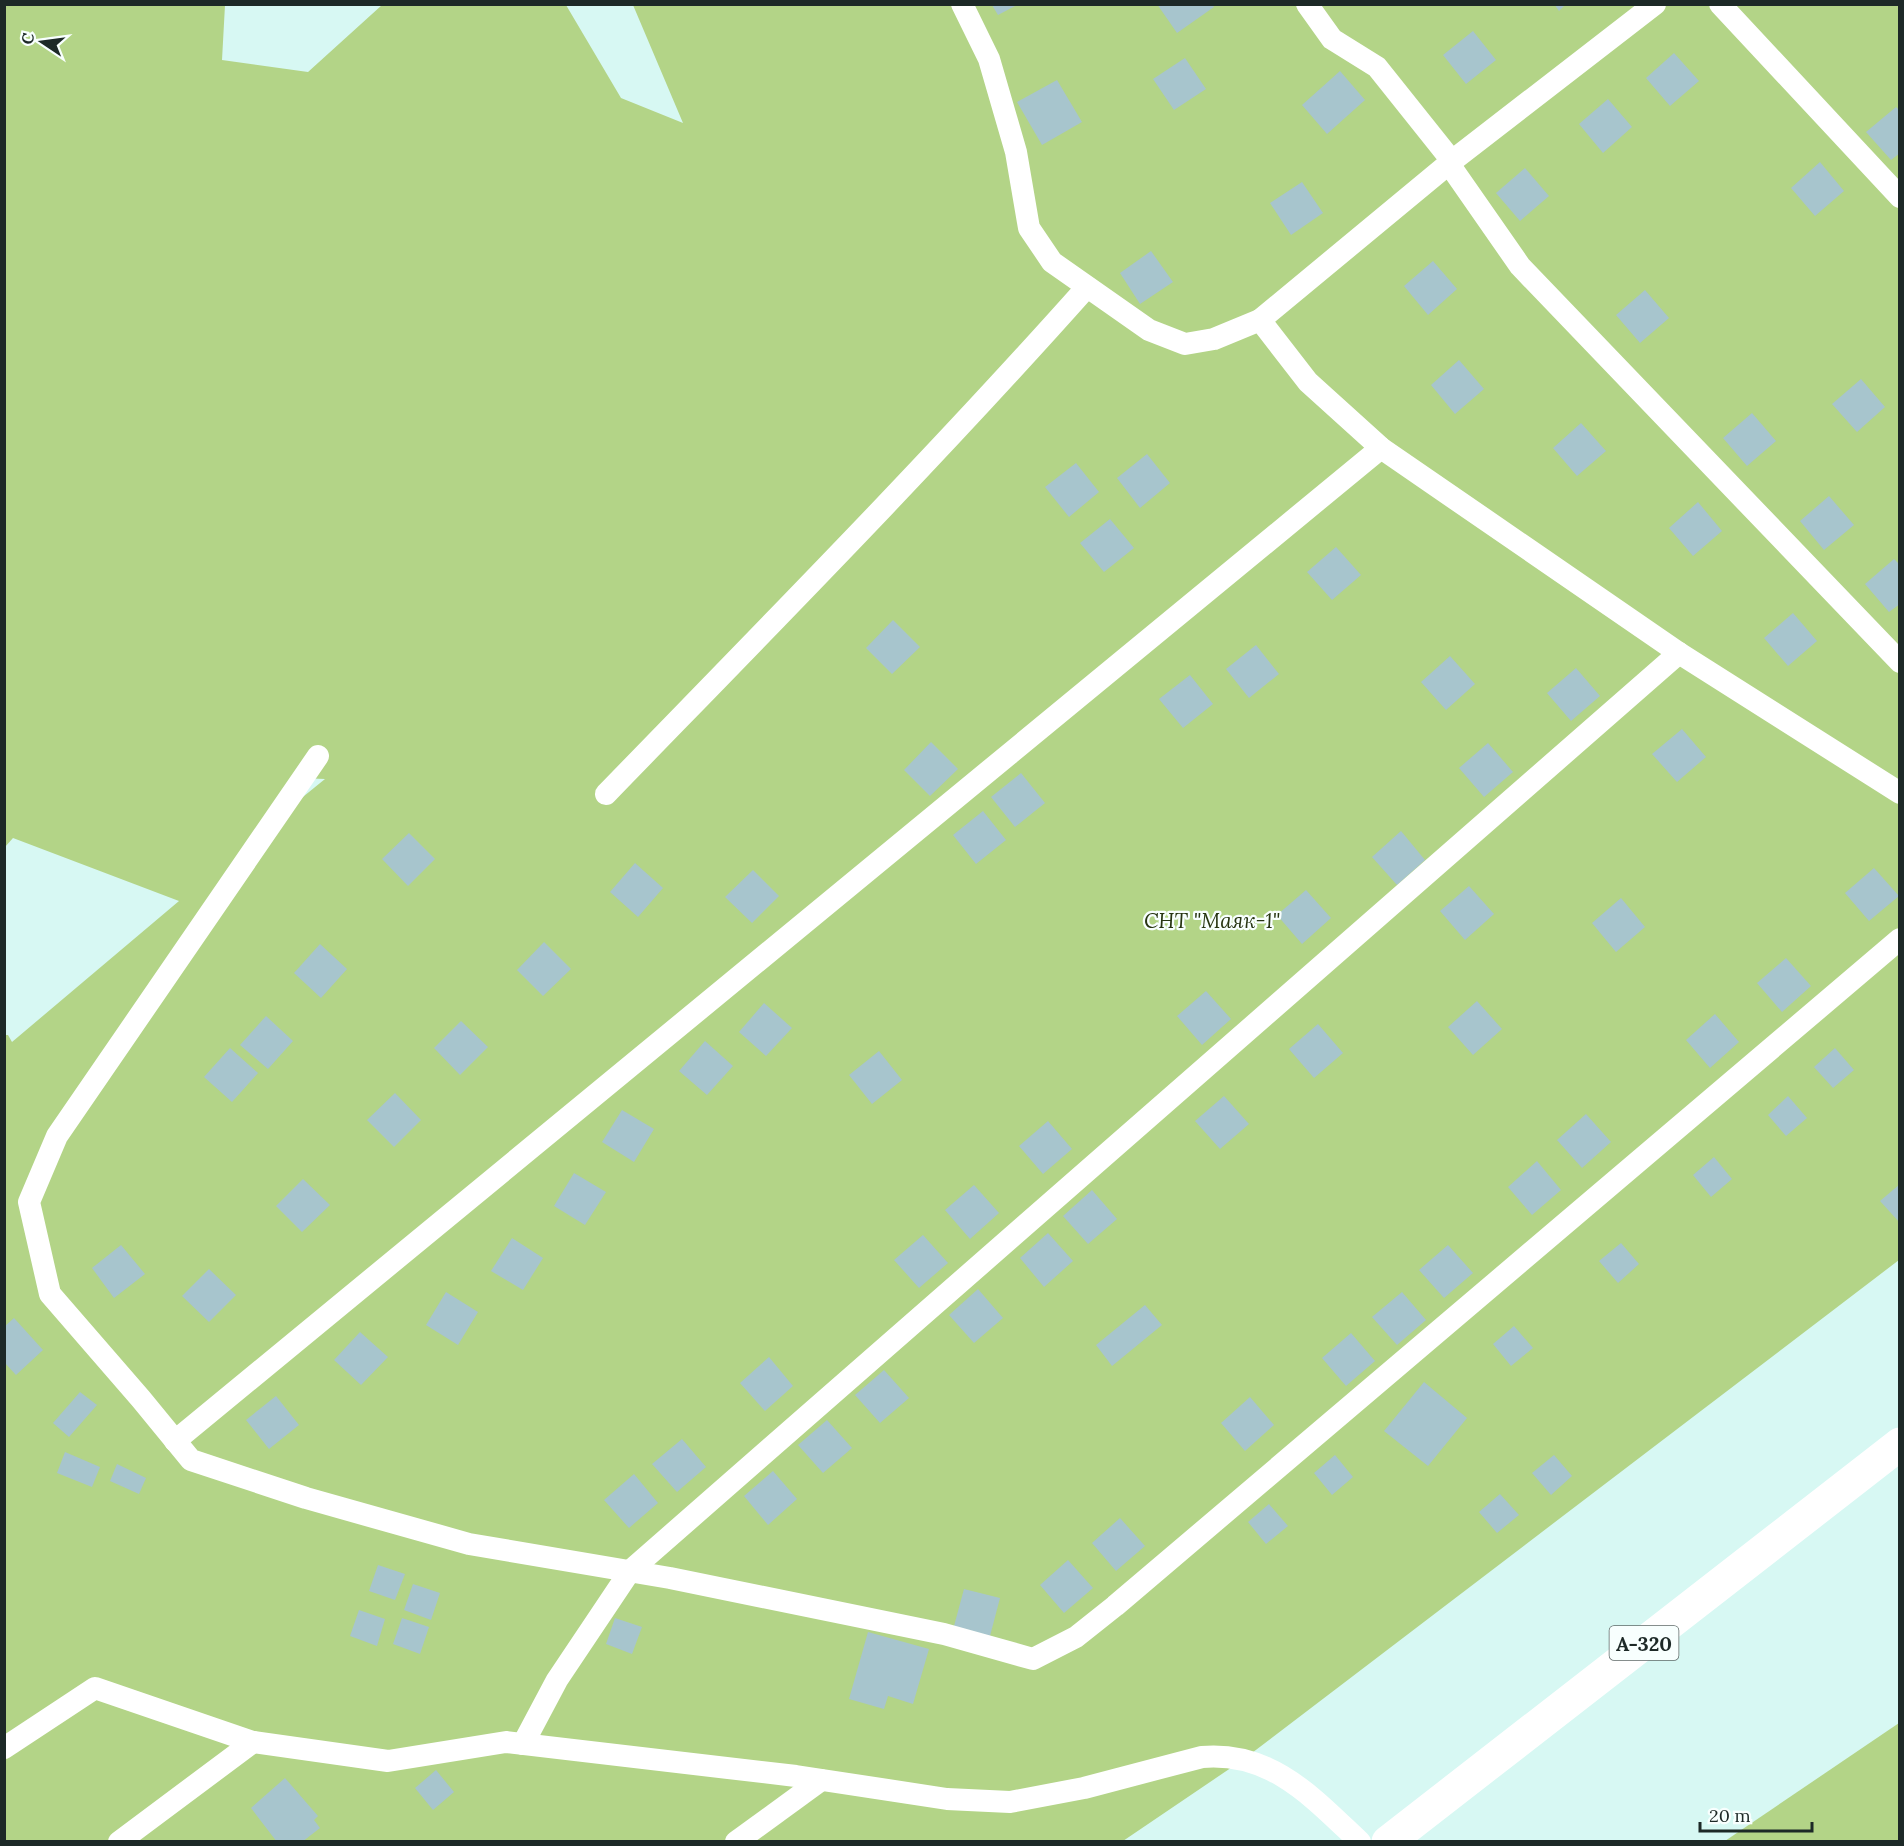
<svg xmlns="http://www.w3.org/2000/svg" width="1904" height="1846" viewBox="0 0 1904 1846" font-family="Lora,serif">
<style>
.green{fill:#b3d487;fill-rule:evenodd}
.building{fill:#a7c5cd}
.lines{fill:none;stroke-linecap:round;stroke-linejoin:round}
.service{stroke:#fff;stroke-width:22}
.trunk{stroke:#fff;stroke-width:33}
.labels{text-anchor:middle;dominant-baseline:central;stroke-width:4.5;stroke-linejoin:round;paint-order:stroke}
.shield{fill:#f8fffe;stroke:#5f6968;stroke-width:1.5}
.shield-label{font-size:20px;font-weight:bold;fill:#1d2927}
.park-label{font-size:21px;font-style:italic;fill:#283612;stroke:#f8fffe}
</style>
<rect width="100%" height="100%" fill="#d7f8f3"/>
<g class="green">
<path d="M5,5H225L222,60L308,72L382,5H566L621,98L683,123L633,5H1899V1260L1244,1759L1123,1841H5V1035H8L12,1042L179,901L13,838L5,847ZM300,778L325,779L293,805Z"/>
<polygon points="1899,1723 1899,1841 1725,1841"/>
</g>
<g class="building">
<polygon points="1157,4 1212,4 1214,7 1177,33"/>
<polygon points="1554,4 1566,4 1559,11"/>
<polygon points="992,5 1017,5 998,15"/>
<polygon points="1473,31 1496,60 1466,84 1443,55"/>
<polygon points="1674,53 1699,81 1670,106 1646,78"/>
<polygon points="1185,58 1206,89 1174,110 1153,79"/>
<polygon points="1340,71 1365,100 1327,134 1302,105"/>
<polygon points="1057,80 1082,122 1042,145 1017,102"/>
<polygon points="1608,99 1632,127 1603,153 1579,124"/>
<polygon points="1896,107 1900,111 1900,153 1891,160 1866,132"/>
<polygon points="1820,162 1844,191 1815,216 1791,188"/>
<polygon points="1525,168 1549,196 1520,221 1496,193"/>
<polygon points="1302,182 1323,213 1291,235 1270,203"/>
<polygon points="1151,251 1173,282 1140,304 1120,273"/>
<polygon points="1433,261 1457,289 1428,315 1404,286"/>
<polygon points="1645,290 1669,318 1640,343 1616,315"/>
<polygon points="1459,360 1484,389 1455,414 1431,385"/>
<polygon points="1861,379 1885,407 1857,432 1832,404"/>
<polygon points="1752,413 1776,441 1747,466 1723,438"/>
<polygon points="1581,423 1606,451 1577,476 1553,448"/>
<polygon points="1147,454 1170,483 1140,508 1117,478"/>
<polygon points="1076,463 1099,492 1069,517 1045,487"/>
<polygon points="1829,496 1854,525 1824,550 1800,521"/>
<polygon points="1698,502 1722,531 1693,556 1669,528"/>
<polygon points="1110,519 1134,548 1104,572 1080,543"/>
<polygon points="1336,547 1361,575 1332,600 1307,572"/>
<polygon points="1894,559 1900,565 1900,604 1889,612 1865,584"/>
<polygon points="1793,613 1817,641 1788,666 1764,638"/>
<polygon points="893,620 920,647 892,674 866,648"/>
<polygon points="1256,645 1279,674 1249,698 1226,669"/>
<polygon points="1450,656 1475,684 1446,710 1421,682"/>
<polygon points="1576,668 1600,696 1571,721 1547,693"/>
<polygon points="1190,675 1213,704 1183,728 1159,699"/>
<polygon points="1682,729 1706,757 1677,782 1652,754"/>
<polygon points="931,742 958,769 930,796 904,770"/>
<polygon points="1488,743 1513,772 1484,797 1459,768"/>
<polygon points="1021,773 1045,803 1015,827 991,797"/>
<polygon points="983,811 1006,840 976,864 953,835"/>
<polygon points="1401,831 1425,860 1397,885 1372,857"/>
<polygon points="409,833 435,859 408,886 382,859"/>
<polygon points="635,863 663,888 638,917 610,892"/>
<polygon points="1874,868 1899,896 1869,921 1845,893"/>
<polygon points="753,870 779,896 752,923 725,897"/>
<polygon points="1469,886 1494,914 1465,940 1440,911"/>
<polygon points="1306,890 1331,918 1302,944 1277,915"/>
<polygon points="1621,898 1645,927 1616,952 1592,923"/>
<polygon points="544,942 571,969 543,996 517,970"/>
<polygon points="320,944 347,969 321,998 294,973"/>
<polygon points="1786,958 1811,986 1782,1012 1757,983"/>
<polygon points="1206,991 1231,1019 1202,1045 1177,1016"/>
<polygon points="1477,1001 1502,1029 1473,1055 1448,1027"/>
<polygon points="764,1003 792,1028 766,1056 739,1032"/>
<polygon points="1715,1014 1739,1042 1710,1068 1686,1040"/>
<polygon points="266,1016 293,1041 268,1069 240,1045"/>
<polygon points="461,1021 488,1047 460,1075 434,1048"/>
<polygon points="1318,1024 1343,1053 1314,1078 1289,1049"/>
<polygon points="705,1041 733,1066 707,1095 679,1071"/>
<polygon points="230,1048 258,1073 232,1102 204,1077"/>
<polygon points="1835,1048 1854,1070 1833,1088 1814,1067"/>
<polygon points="879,1051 902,1080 872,1104 849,1075"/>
<polygon points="395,1093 421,1120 394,1147 367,1120"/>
<polygon points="1224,1096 1249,1124 1220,1149 1195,1121"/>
<polygon points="1788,1096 1807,1118 1786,1136 1768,1115"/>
<polygon points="622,1110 654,1129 634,1162 602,1142"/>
<polygon points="1586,1114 1611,1142 1582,1168 1557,1140"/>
<polygon points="1048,1121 1072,1149 1043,1174 1019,1146"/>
<polygon points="1714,1157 1732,1179 1711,1197 1693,1175"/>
<polygon points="1537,1161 1561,1190 1532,1215 1508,1187"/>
<polygon points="574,1173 606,1192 585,1225 554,1206"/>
<polygon points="303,1179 330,1205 302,1232 276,1206"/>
<polygon points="1900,1184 1900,1223 1880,1201"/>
<polygon points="974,1185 999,1213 970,1239 945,1210"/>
<polygon points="1092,1190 1117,1219 1088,1244 1063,1216"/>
<polygon points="1048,1233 1073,1261 1044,1287 1020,1258"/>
<polygon points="923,1235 948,1263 919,1288 894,1260"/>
<polygon points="512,1238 543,1258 523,1290 491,1271"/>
<polygon points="1621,1243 1639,1264 1618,1283 1599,1261"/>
<polygon points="121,1245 145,1274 114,1298 92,1268"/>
<polygon points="1448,1245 1473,1273 1444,1298 1419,1270"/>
<polygon points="209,1269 236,1295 209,1322 182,1296"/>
<polygon points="978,1289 1003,1318 974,1343 949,1315"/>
<polygon points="446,1292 478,1312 458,1345 426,1325"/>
<polygon points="1402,1292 1426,1320 1397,1345 1372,1317"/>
<polygon points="1145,1305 1162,1325 1112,1366 1096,1345"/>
<polygon points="14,1318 43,1350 16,1375 4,1362 4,1327"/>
<polygon points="1514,1326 1533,1348 1511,1366 1493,1344"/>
<polygon points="360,1332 388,1357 361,1385 334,1360"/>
<polygon points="1351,1333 1375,1361 1346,1386 1322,1358"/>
<polygon points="769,1357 793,1386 765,1411 740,1383"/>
<polygon points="884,1370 909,1398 880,1423 855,1395"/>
<polygon points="1424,1382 1467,1418 1428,1466 1384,1431"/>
<polygon points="80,1392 97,1405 69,1437 53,1423"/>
<polygon points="276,1396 299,1425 269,1449 246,1420"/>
<polygon points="1250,1397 1274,1425 1245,1451 1221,1423"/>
<polygon points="827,1420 852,1448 823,1473 798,1445"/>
<polygon points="682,1439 706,1467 677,1492 652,1464"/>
<polygon points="65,1452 100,1467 92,1487 57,1473"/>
<polygon points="1335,1455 1353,1477 1332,1495 1314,1473"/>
<polygon points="1554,1455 1572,1476 1551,1495 1532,1473"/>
<polygon points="117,1464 146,1478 139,1494 110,1481"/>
<polygon points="773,1471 797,1499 768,1525 744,1496"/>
<polygon points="634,1474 658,1503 629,1528 604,1500"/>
<polygon points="1500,1494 1519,1515 1497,1533 1479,1512"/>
<polygon points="1269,1504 1288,1526 1266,1544 1248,1522"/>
<polygon points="1120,1518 1145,1546 1116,1571 1092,1543"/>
<polygon points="1068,1560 1093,1588 1064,1613 1040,1585"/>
<polygon points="378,1565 405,1574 395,1600 369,1591"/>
<polygon points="413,1584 440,1593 431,1620 404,1610"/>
<polygon points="964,1589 1000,1598 990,1636 954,1626"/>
<polygon points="359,1610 385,1619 377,1646 350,1636"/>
<polygon points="402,1618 429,1627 420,1654 393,1644"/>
<polygon points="615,1618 642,1627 632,1654 606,1644"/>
<polygon points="868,1632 929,1649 913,1704 888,1696 884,1709 849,1699"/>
<polygon points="436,1770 454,1792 433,1810 415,1788"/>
<polygon points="285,1778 318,1816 314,1820 320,1828 302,1842 277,1842 251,1808"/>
</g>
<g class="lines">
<g class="service">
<polyline points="962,4 989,59 1016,152 1029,228 1052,262 1149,330 1185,344 1214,339 1260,320"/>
<polyline points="1307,4 1332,39 1377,67 1452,161"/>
<polyline points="1655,4 1452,161 1260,320 1308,382 1381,448 1679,653 1900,793"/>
<polyline points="1720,4 1900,197"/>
<polyline points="1449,164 1520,266 1900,662"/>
<polyline points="318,756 57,1136 29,1202 50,1294 141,1399 191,1460 306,1498 469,1544 670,1578 944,1634 1033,1659 1076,1637 1115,1606 1900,939"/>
<path d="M606,794C768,627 932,461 1087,287"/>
<polyline points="175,1441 1381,448"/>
<polyline points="523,1744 557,1680 630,1571 1679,653"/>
<path d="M4,1748L95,1688L253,1742L388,1761L506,1742L796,1776L947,1799L1010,1802L1084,1788L1202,1757C1272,1751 1313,1798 1360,1842"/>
<polyline points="119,1842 253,1742"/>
<polyline points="736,1842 821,1780"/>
</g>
<polyline class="trunk" points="1388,1842 1900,1444"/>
</g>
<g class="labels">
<rect class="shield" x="1609.5" y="1626" width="69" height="34" rx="4.5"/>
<g class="shield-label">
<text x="1644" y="1643">А-320</text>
</g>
<g class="park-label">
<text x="1212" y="920">СНТ "Маяк-1"</text>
</g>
</g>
<rect width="1904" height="1846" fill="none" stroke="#1d2927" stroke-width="12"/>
<g transform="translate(42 42) rotate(283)" stroke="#f8fffe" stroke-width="4.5" paint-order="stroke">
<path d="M0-4.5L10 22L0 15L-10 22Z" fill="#1d2927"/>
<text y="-9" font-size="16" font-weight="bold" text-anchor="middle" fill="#1d2927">С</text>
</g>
<path d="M1700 1822v9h112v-9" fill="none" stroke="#1d2927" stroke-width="3"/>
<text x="1709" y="1822" font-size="18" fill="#1d2927" stroke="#f8fffe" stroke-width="4.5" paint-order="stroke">20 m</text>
</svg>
